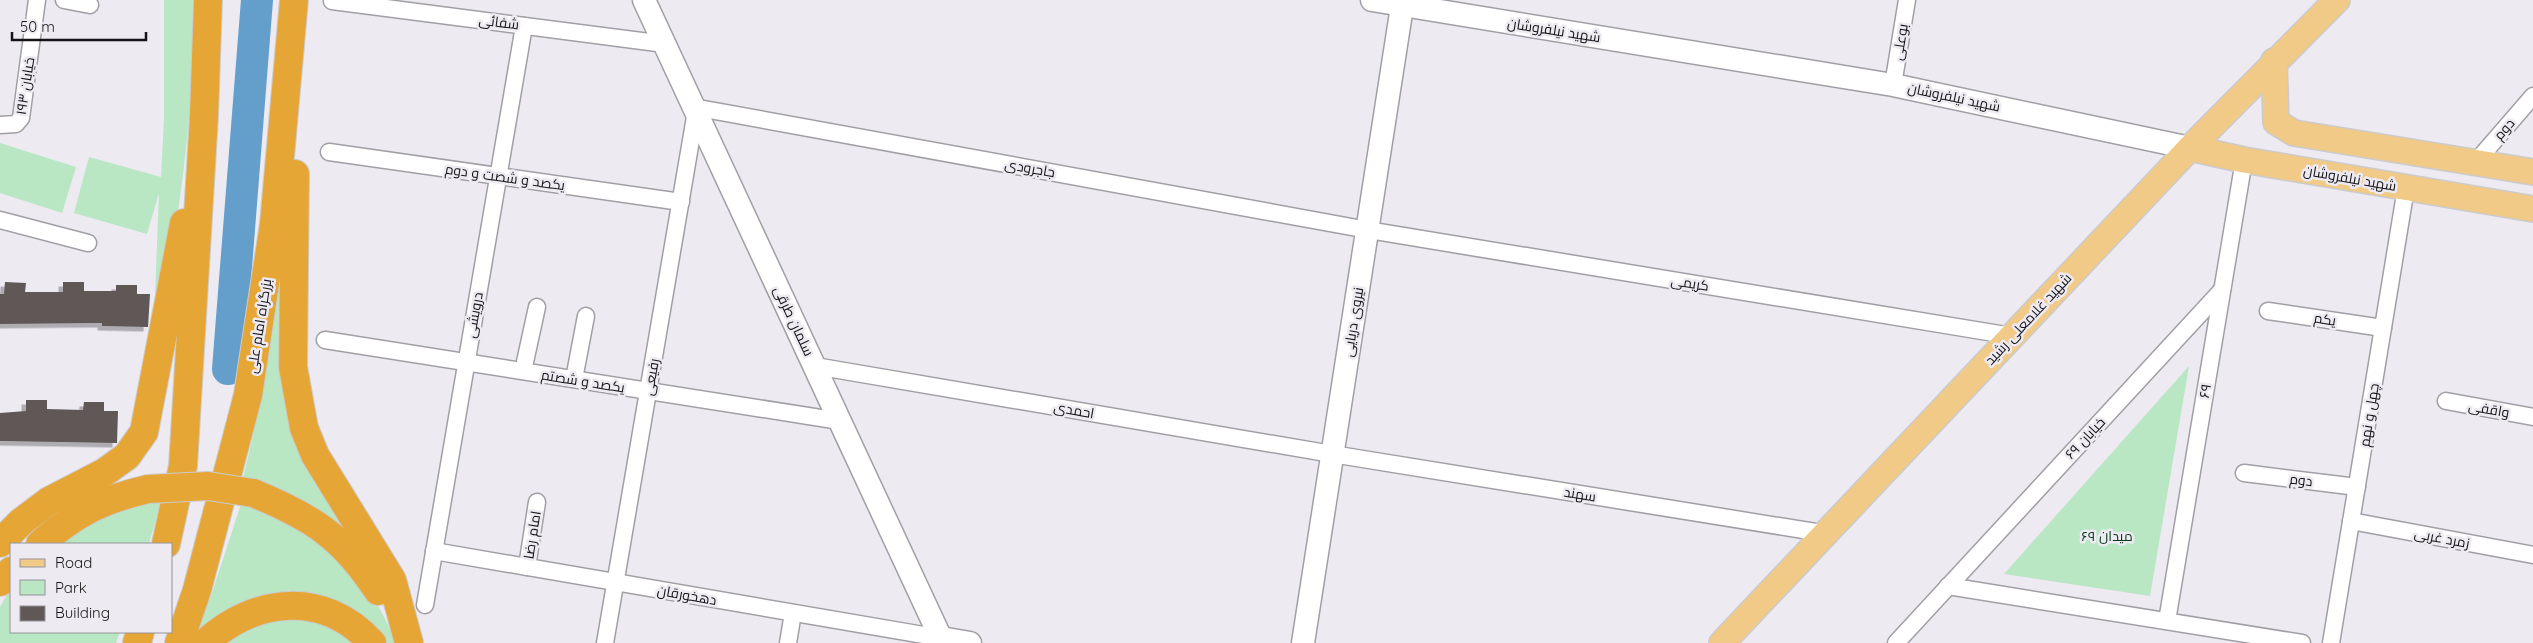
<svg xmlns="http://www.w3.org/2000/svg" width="2533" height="643" viewBox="0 0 2533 643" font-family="Quicksand,Cairo,sans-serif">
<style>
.green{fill:#b9e6c3}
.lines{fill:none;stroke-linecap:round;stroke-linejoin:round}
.river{stroke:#649fcc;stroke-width:32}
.building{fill:#5f5856;filter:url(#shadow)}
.street-casing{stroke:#a19fa5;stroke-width:19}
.secondary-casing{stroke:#a19fa5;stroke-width:25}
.primary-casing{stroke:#cbcbcc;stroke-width:28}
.highway-casing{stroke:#cbcbcc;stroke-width:30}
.street{stroke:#fff;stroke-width:16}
.secondary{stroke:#fff;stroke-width:22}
.primary{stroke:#f0ca86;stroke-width:25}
.highway{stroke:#e6a636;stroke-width:28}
.highway-bridge-casing{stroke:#cbcbcc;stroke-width:30;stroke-linecap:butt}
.highway-bridge{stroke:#e6a636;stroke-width:28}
.labels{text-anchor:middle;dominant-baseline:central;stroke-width:5;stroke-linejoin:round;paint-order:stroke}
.street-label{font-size:14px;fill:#141315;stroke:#edeaf2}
.park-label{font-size:14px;fill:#043619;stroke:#edeaf2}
</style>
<defs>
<filter id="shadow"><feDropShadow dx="-4.5" dy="4.5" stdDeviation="0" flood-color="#0004"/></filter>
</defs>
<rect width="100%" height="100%" fill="#edeaf2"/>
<g class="green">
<path d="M164,0H193C192,49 192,99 186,148C179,217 166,284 153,351L159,193L147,234L74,213L89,157L161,177L164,119Z"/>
<polygon points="0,143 76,167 62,213 0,193"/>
<path d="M283,240L285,356L387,590L242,482C262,402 276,323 283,240Z"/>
<polygon points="2189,366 2150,596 2004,574"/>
<polygon points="162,497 149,544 54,544 87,519"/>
<path d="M242,501C260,508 287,515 302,525C345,555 377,594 396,643H382L321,602L192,643L211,596Z"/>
<polygon points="11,588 11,632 120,632 116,643 0,643 0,607"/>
<polygon points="317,614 361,643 214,643 247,621"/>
</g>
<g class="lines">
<polyline class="river" points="228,369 257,0"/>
</g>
<g class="building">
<polygon points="5,282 26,283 25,292 63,292 63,282 84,282 84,291 116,291 116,285 137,285 137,294 150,294 148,327 102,326 102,323 0,324 0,294 4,294"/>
<polygon points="26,400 47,400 47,409 83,410 84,402 104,402 104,411 118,411 117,443 0,441 0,413 26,411"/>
</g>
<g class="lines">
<defs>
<g id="street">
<polyline points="64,0 90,5"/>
<polyline points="332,1 665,44"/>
<polyline points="1893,85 1907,0"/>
<polyline points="693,107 1368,230 2012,336"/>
<polyline points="0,125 16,124 21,118 37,0"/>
<polyline points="329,152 681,202"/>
<polyline points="2475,163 2533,96"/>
<polyline points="0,220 88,243"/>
<polyline points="2268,311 2383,328"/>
<polyline points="325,340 840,421"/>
<polyline points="815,366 1332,454 1828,534"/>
<polyline points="523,371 537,307"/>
<polyline points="574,379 586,316"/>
<polyline points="2446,401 2533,417"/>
<polyline points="2244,473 2357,487"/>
<polyline points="2351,521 2533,555"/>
<polyline points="434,551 941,638"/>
<polyline points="527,567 537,502"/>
<polyline points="1948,586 2302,643"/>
<polyline points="425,605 524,26"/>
<polyline points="2167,621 2244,160"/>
<polyline points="605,643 696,111"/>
<polyline points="788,643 793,613"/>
<polyline points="1896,643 2222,290"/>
<polyline points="2331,643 2406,188"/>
</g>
<g id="secondary">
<polyline points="644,0 943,643"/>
<polyline points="1372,0 1893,85 2190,148"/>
<polyline points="941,638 970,643"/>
<polyline points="1303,643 1403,0"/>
</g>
<g id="primary">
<polyline points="2274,61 2276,122 2294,133 2533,172"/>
<polyline points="2190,148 2244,160 2533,209"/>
<polyline points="1722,643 2190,148 2337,0"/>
</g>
<g id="highway">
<polyline points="295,174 293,367 304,428 315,455 392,580 409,643"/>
<path d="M253,493C312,517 343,537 378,591"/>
<polyline points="0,543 21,522 49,501 105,472 127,456 144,432 184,223"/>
<path d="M40,544C76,513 101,500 148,489"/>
<polyline points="166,544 183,466 204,116 208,0"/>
<polyline points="0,582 11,571"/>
<polyline points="137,643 140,632"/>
<polyline points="179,643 197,590 248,395 274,224 294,0"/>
<path d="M205,643C255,597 324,590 372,643"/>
</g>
</defs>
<use href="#street" class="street-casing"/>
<use href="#secondary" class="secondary-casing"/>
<use href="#primary" class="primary-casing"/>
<use href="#highway" class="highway-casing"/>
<use href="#street" class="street"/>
<use href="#secondary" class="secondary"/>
<use href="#primary" class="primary"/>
<use href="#highway" class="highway"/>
<defs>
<polyline id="highway-bridge" points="148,489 208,486 253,493"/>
</defs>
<use href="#highway-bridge" class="highway-bridge-casing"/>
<use href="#highway-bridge" class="highway-bridge"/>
</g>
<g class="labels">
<g class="street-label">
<text transform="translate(499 22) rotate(7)">شفائی</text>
<text transform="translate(1554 30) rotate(9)">شهید نیلفروشان</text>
<text transform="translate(1900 42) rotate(-81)">بوعلی</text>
<text transform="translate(25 86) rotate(-81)">خیابان ۱۹۳</text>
<text transform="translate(1954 97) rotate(12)">شهید نیلفروشان</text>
<text transform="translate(2504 129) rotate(-49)">دوم</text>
<text transform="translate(1030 168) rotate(10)">جاجرودی</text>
<text transform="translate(505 177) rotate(8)">یکصد و شصت و دوم</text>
<text transform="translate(2350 178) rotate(10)">شهید نیلفروشان</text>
<text transform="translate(1690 283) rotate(9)">کریمی</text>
<text transform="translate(474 315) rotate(-80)">درویشی</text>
<text transform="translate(2028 319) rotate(-47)">شهید غلامعلی رشید</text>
<text transform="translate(2325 319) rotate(9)">یکم</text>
<text transform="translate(794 321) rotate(65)">سلمان طرقی</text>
<text transform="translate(1353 322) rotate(-81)">نیروی دریایی</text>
<text transform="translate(259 326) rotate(-81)">بزرگراه امام علی</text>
<text transform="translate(651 377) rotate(-80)">رفیعی</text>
<text transform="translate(583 381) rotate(9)">یکصد و شصتم</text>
<text transform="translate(2205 391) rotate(-81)">۶۹</text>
<text transform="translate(2489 409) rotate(10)">واقفی</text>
<text transform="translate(1074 410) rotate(10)">احمدی</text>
<text transform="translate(2369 415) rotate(-81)">چهل و نهم</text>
<text transform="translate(2085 438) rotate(-47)">خیابان ۶۹</text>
<text transform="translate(2301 480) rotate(7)">دوم</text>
<text transform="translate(1580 494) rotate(9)">سهند</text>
<text transform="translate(532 535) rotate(-81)">امام رضا</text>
<text transform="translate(2442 538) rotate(11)">زمرد غربی</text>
<text transform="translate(687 595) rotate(10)">دهخورقان</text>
</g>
<g class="park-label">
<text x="2107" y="536">میدان ۶۹</text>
</g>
</g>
<rect x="10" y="543" width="162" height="90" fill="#edeaf2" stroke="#96949a"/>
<rect x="20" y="559" width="25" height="8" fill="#f0ca86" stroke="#96949a"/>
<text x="55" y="568" font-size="15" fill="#141315">Road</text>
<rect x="20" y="580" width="25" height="15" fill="#b9e6c3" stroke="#96949a"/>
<text x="55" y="593" font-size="15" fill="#141315">Park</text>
<rect x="20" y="606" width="25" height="15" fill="#5f5856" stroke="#96949a"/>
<text x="55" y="618" font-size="15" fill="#141315">Building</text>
<path d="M12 32v8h134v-8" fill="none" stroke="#141315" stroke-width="2.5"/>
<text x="20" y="32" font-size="15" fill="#141315" stroke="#edeaf2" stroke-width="4" paint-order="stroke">50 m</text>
</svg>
